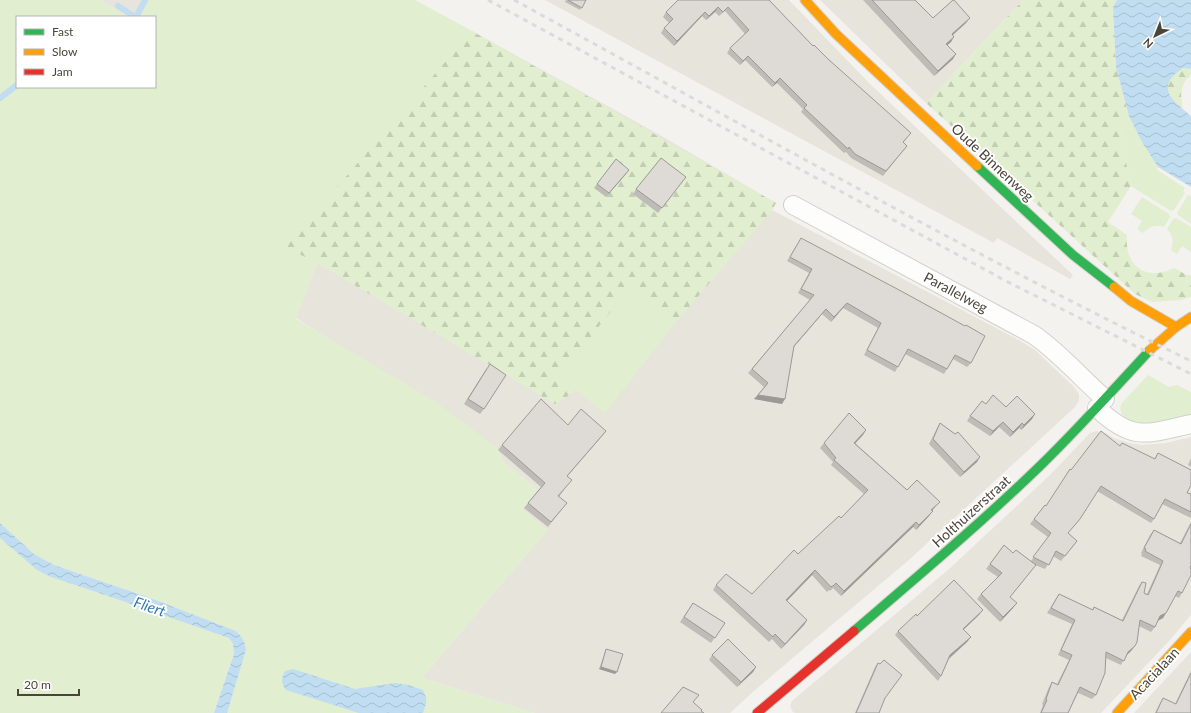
<svg xmlns="http://www.w3.org/2000/svg" width="1191" height="713" viewBox="0 0 1191 713" font-family="Lato,sans-serif">
<style>
.residential{fill:#e7e4dc}
.grass{fill:#e1eecf}
.forest{fill:url(#forest-firs)}
.water{fill:url(#water-waves)}
.lines{fill:none;stroke-linecap:round;stroke-linejoin:round}
.stream{stroke:#c0ddf1;stroke-width:6}
.street-casing{stroke:#d2d0cb;stroke-width:20}
.fast-casing{stroke:#d3cfc5;stroke-width:11}
.slow-casing{stroke:#d3cfc5;stroke-width:11}
.jam-casing{stroke:#d3cfc5;stroke-width:11}
.street{stroke:#fdfdfc;stroke-width:18}
.fast{stroke:#30b455;stroke-width:9}
.slow{stroke:#ff9f0a;stroke-width:9}
.jam{stroke:#e5322d;stroke-width:9}
.rail{stroke:#dbdbda;stroke-width:3;stroke-dasharray:5 5;stroke-linecap:butt}
.wall{fill:#bfbcb8}
.shaded-wall{fill:#9b9996}
.building{fill:#dedbd6;stroke:#9b9996}
.labels{text-anchor:middle;dominant-baseline:central;stroke-width:4;stroke-linejoin:round;paint-order:stroke}
.street-label{font-size:14px;fill:#4b4439;stroke:#fff}
.water-label{font-size:15px;font-style:italic;fill:#2e7ab2;stroke:#fff}
</style>
<defs>
<pattern id="forest-firs" width="22" height="20" patternUnits="userSpaceOnUse"><rect width="22" height="20" fill="#e1eecf"/><path d="M5 1l3.5 6h-7zM16 11l3.5 6h-7z" fill="#c3cdb2"/></pattern>
<pattern id="water-waves" width="16" height="10" patternUnits="userSpaceOnUse"><rect width="16" height="10" fill="#c0ddf1"/><path d="M0 5q4-4 8 0t8 0" fill="none" stroke="#a6bfcf"/></pattern>
</defs>
<rect width="100%" height="100%" fill="#f4f2ee"/>
<g class="residential">
<polygon points="100,0 150,0 140,17 129,17"/>
<polygon points="545,0 789,0 871,85 1073,275 1070,279 997,238 994,243"/>
<polygon points="820,0 1023,0 926,103"/>
<polygon points="472,31 658,134 776,203 772,210 1019,340 1035,350 1073,386 1079,394 1079,401 1074,408 910,559 755,690 730,713 535,713 422,678 547,530 522,509 537,489 504,463 496,447 296,318 317,263 285,247"/>
<polygon points="1096,431 1105,433 1114,438 1129,443 1142,445 1166,443 1191,437 1191,615 1169,641 1101,713 795,713 793,712 790,706 792,701 949,569 1050,475 1090,433"/>
<polygon points="1191,652 1191,713 1134,713 1178,666"/>
</g>
<g class="grass">
<path d="M0,0H100L129,17H17V87H155V17H140L150,0H415L472,31L285,247L317,263L296,319L436,402L496,447L504,463L537,489L522,509L547,530L422,678L535,713H227L246,650C245,641 242,637 236,631L153,599L54,565L34,554L0,523Z"/>
<polygon points="1129,116 1142,142 1158,167 1157,170 1185,188 1183,191 1185,193 1174,210 1171,211 1131,186 1120,134"/>
<polygon points="1188,195 1191,196 1191,224 1178,215 1177,213"/>
<path d="M1142,197L1169,214L1170,217L1164,227C1156,224 1149,226 1143,233L1137,229L1142,221L1131,214Z"/>
<path d="M1176,218L1191,227V252L1182,246L1177,254L1171,250C1174,242 1173,235 1167,229L1173,219Z"/>
<polygon points="630,286 676,322 605,413 559,377"/>
<path d="M1148,375L1169,387L1177,385L1191,392V417L1153,426L1126,421L1127,419C1122,414 1119,411 1121,404Z"/>
<polygon points="0,538 37,570 51,577 108,596 229,638 233,644 234,654 214,713 0,713"/>
</g>
<g class="forest">
<path d="M1023,0H1117L1113,7L1116,67L1129,116L1120,134L1131,186L1108,222L1127,235C1124,266 1146,282 1174,268L1187,275H1191V297L1181,300L1152,302L1135,294L926,103Z"/>
<polygon points="472,31 776,203 772,210 676,322 630,287 559,377 576,391 555,404 317,263 285,247"/>
<path d="M1183,67L1191,69V77L1187,78C1179,91 1181,96 1183,110C1165,92 1159,84 1183,67Z"/>
</g>
<g class="water">
<path d="M1117,0H1191V69L1183,68C1154,87 1172,100 1191,116V187L1158,167L1142,142L1129,116L1116,67L1113,7Z"/>
<path d="M0,523L34,554L54,565L153,599L236,631C242,637 245,641 246,650L227,713H214L234,654L233,644L229,638L108,596L51,577L37,570L0,538Z"/>
<path d="M293,669L355,689L395,683L408,685L423,690C428,701 427,701 423,713H359L286,690C281,683 281,679 285,671Z"/>
</g>
<g class="lines">
<g class="stream">
<polyline points="118,6 135,17"/>
<polyline points="136,17 145,0"/>
<polyline points="0,98 17,85"/>
</g>
<defs>
<g id="street">
<path d="M793,205L1034,335C1060,353 1081,378 1105,399"/>
<path d="M1097,408C1133,442 1146,434 1191,424"/>
</g>
<g id="fast">
<polyline points="977,166 1073,255 1114,287"/>
<path d="M854,631C917,577 980,524 1040,466C1078,429 1114,389 1150,350"/>
</g>
<g id="slow">
<polyline points="805,0 836,34 977,166"/>
<polyline points="1114,287 1131,301 1176,327"/>
<polyline points="1150,350 1176,327 1191,317"/>
<polyline points="1117,713 1191,632"/>
</g>
<polyline id="jam" points="757,713 854,631"/>
</defs>
<use href="#street" class="street-casing"/>
<use href="#fast" class="fast-casing"/>
<use href="#slow" class="slow-casing"/>
<use href="#jam" class="jam-casing"/>
<use href="#street" class="street"/>
<use href="#fast" class="fast"/>
<use href="#slow" class="slow"/>
<use href="#jam" class="jam"/>
<g class="rail">
<polyline points="488,0 1006,281 1191,374"/>
<path d="M514,0C738,122 961,249 1191,361"/>
</g>
</g>
<g class="wall">
<polygon points="566,0 586,0 580,10 565,2"/>
<polygon points="769,0 813,46 828,59 907,138 903,143 907,146 883,176 851,158 846,152 844,153 801,112 803,109 777,83 772,87 745,60 740,65 727,53 730,48 745,34 725,11 719,16 715,12 706,20 702,16 674,46 661,33 664,28 669,23 663,17 666,12"/>
<polygon points="863,0 915,0 933,18 966,23 953,35 951,42 947,45 953,59 934,76"/>
<polygon points="626,174 606,197 594,188 597,184"/>
<polygon points="682,182 658,213 633,194 636,189"/>
<polygon points="801,238 971,363 967,367 953,359 944,374 905,354 895,372 864,355 878,328 843,308 831,322 822,314 794,347 782,404 754,399 764,387 748,373 810,300 798,293 809,273 787,261"/>
<polygon points="486,369 484,409 480,414 464,404"/>
<polygon points="986,404 1006,407 1032,419 1021,430 1019,428 1010,437 999,427 990,436 967,421 970,416"/>
<polygon points="940,423 955,434 977,462 960,477 929,444 937,428"/>
<polygon points="568,425 606,431 602,436 567,476 568,484 559,497 563,508 548,527 524,508 541,487 498,450 502,445"/>
<polygon points="863,435 855,443 907,490 936,506 932,510 929,516 916,530 913,527 841,596 833,588 830,591 829,590 827,592 812,575 787,601 807,620 804,625 781,649 772,639 769,642 713,590 716,585 752,594 841,518 864,494 831,465 833,462 820,448 824,443"/>
<polygon points="1120,446 1154,459 1158,453 1187,493 1191,494 1191,518 1162,504 1154,519 1151,523 1097,491 1080,519 1068,533 1077,541 1074,545 1061,561 1053,556 1045,569 1035,565 1032,570 1010,597 1013,608 1000,622 977,599 981,594 998,577 986,569 1004,545 1013,553 1031,561 1048,537 1030,524 1045,505 1046,506 1071,470"/>
<polygon points="1191,458 1191,467 1188,465"/>
<polygon points="1191,522 1191,565 1182,593 1179,598 1175,596 1163,618 1158,621 1155,627 1151,632 1139,626 1135,646 1131,651 1126,655 1121,665 1106,658 1096,695 1092,699 1078,693 1068,713 1040,713 1043,705 1042,704 1049,687 1052,682 1057,684 1069,660 1058,655 1072,624 1047,613 1059,594 1092,610 1094,607 1122,620 1139,586 1142,582 1144,593 1147,594 1160,565 1141,556 1142,554 1141,553 1150,535 1154,530 1180,543"/>
<polygon points="693,603 725,623 711,643 680,622"/>
<polygon points="979,615 963,630 971,637 967,642 949,659 941,676 938,681 895,635 898,631 917,616"/>
<polygon points="606,649 615,674 599,669 605,652"/>
<polygon points="712,655 756,667 753,672 737,687 709,660"/>
<polygon points="878,663 885,698 879,713 855,713 875,667"/>
<polygon points="1191,671 1191,713 1155,713 1160,703 1163,698 1175,704"/>
</g>
<g class="shaded-wall">
<polygon points="718,7 715,12 706,20 709,16"/>
<polygon points="705,12 702,16 674,46 677,41"/>
<polygon points="970,18 966,23 948,39 952,34"/>
<polygon points="954,37 951,42 943,49 946,44"/>
<polygon points="956,54 953,59 934,76 938,71"/>
<polygon points="748,56 745,60 740,65 743,61"/>
<polygon points="780,78 777,83 772,87 775,83"/>
<polygon points="629,170 626,174 606,197 609,193"/>
<polygon points="847,303 843,308 831,322 834,317"/>
<polygon points="826,309 822,314 791,350 794,346"/>
<polygon points="758,395 785,399 782,404 754,399"/>
<polygon points="1035,414 1032,419 1021,430 1024,425"/>
<polygon points="1003,422 999,427 990,436 993,431"/>
<polygon points="1022,423 1019,428 1010,437 1013,432"/>
<polygon points="866,430 863,435 851,448 854,443"/>
<polygon points="606,431 602,436 564,480 567,476"/>
<polygon points="980,457 977,462 960,477 964,472"/>
<polygon points="940,502 936,506 928,515 931,510"/>
<polygon points="933,511 929,516 916,530 919,525"/>
<polygon points="916,522 913,527 841,596 844,591"/>
<polygon points="815,570 812,575 783,605 786,600"/>
<polygon points="1017,603 1013,608 1000,622 1003,617"/>
<polygon points="983,610 979,615 959,634 963,629"/>
<polygon points="1166,613 1163,618 1157,621 1160,616"/>
<polygon points="807,620 804,625 781,649 785,644"/>
<polygon points="971,637 967,642 947,660 950,655"/>
<polygon points="1135,646 1131,651 1125,657 1128,652"/>
<polygon points="601,667 617,672 615,674 599,669"/>
<polygon points="756,667 753,672 737,687 741,682"/>
</g>
<g class="building">
<polygon points="568,0 586,0 582,8"/>
<polygon points="678,0 769,0 813,46 814,45 828,59 911,133 903,142 907,146 886,171 855,154 849,147 848,149 804,108 807,105 780,78 775,83 748,56 743,61 730,48 749,30 728,7 723,12 718,7 709,16 705,12 677,41 664,28 673,19 666,12"/>
<polygon points="872,0 915,0 933,18 953,0 954,0 970,18 952,34 954,37 946,44 956,54 938,71"/>
<polygon points="661,158 686,177 662,208 636,189"/>
<polygon points="616,159 629,170 609,193 597,184"/>
<polygon points="801,238 901,291 965,326 966,325 985,336 971,363 955,355 947,369 908,349 898,367 867,350 881,323 847,303 834,317 826,309 794,346 785,399 758,395 768,383 752,369 814,295 801,289 812,269 790,257"/>
<polygon points="490,364 506,375 484,409 468,399"/>
<polygon points="993,395 1006,407 1017,396 1035,414 1024,425 1022,423 1013,432 1003,422 993,431 970,416 982,401 986,404"/>
<polygon points="541,399 568,425 581,409 606,431 567,476 572,480 558,496 567,503 551,522 528,503 545,483 502,445"/>
<polygon points="849,413 866,430 854,443 907,490 917,480 940,502 931,510 933,511 919,525 916,522 844,591 836,583 833,586 832,586 831,587 815,570 786,600 807,620 785,644 775,634 773,637 716,585 726,574 752,594 794,550 798,554 839,516 841,518 868,490 834,460 836,458 824,443"/>
<polygon points="940,423 955,434 958,432 980,457 964,472 933,439"/>
<polygon points="1101,431 1120,446 1122,443 1155,459 1158,453 1191,470 1191,485 1187,493 1191,494 1191,512 1165,499 1154,519 1101,486 1080,519 1068,533 1077,541 1065,556 1056,551 1049,565 1033,557 1051,533 1034,519 1045,505 1046,506 1070,469 1071,470"/>
<polygon points="1191,524 1191,565 1190,568 1191,569 1191,575 1182,593 1178,591 1166,613 1160,616 1155,627 1140,620 1137,642 1135,646 1128,652 1124,661 1106,652 1105,673 1096,695 1080,687 1068,713 1041,713 1047,700 1046,699 1052,682 1058,685 1072,655 1061,650 1075,620 1051,608 1059,594 1093,610 1094,607 1123,621 1142,582 1146,583 1144,593 1148,595 1163,561 1145,551 1146,549 1144,548 1154,530 1181,544"/>
<polygon points="1004,545 1013,553 1016,550 1036,565 1010,597 1017,603 1003,617 981,594 1002,573 990,564"/>
<polygon points="954,580 983,610 963,629 971,637 950,655 941,676 898,631 916,614 917,616"/>
<polygon points="693,603 725,623 715,638 684,617"/>
<polygon points="728,639 756,667 741,682 712,655"/>
<polygon points="606,649 623,654 617,672 601,667"/>
<polygon points="884,660 902,675 885,698 879,713 856,713 878,663 880,664"/>
<polygon points="1191,673 1191,713 1156,713 1163,698 1176,704"/>
<polygon points="683,687 699,695 693,702 702,710 701,711 704,713 661,713"/>
</g>
<g class="labels">
<g class="street-label">
<text transform="translate(993 162) rotate(43)">Oude Binnenweg</text>
<text transform="translate(956 292) rotate(28)">Parallelweg</text>
<text transform="translate(971 511) rotate(-42)">Holthuizerstraat</text>
<text transform="translate(1154 673) rotate(-47)">Acacialaan</text>
</g>
<g class="water-label">
<text transform="translate(150 606) rotate(19)">Fliert</text>
</g>
</g>
<rect x="16" y="16" width="140" height="72" fill="#ffffff" stroke="#b7b4b0"/>
<rect x="24" y="29" width="20" height="6" fill="#30b455" stroke="#b7b4b0"/>
<text x="52" y="36" font-size="12" fill="#4b4439">Fast</text>
<rect x="24" y="49" width="20" height="6" fill="#ff9f0a" stroke="#b7b4b0"/>
<text x="52" y="56" font-size="12" fill="#4b4439">Slow</text>
<rect x="24" y="69" width="20" height="6" fill="#e5322d" stroke="#b7b4b0"/>
<text x="52" y="76" font-size="12" fill="#4b4439">Jam</text>
<g transform="translate(1155 36) rotate(223)" stroke="#ffffff" stroke-width="3" paint-order="stroke">
<path d="M0-3L7 15L0 10L-7 15Z" fill="#4b4439"/>
<text y="-6" font-size="11" font-weight="bold" text-anchor="middle" fill="#4b4439">N</text>
</g>
<path d="M18 689v6h61v-6" fill="none" stroke="#4b4439" stroke-width="2"/>
<text x="24" y="689" font-size="12" fill="#4b4439" stroke="#ffffff" stroke-width="3" paint-order="stroke">20 m</text>
</svg>
